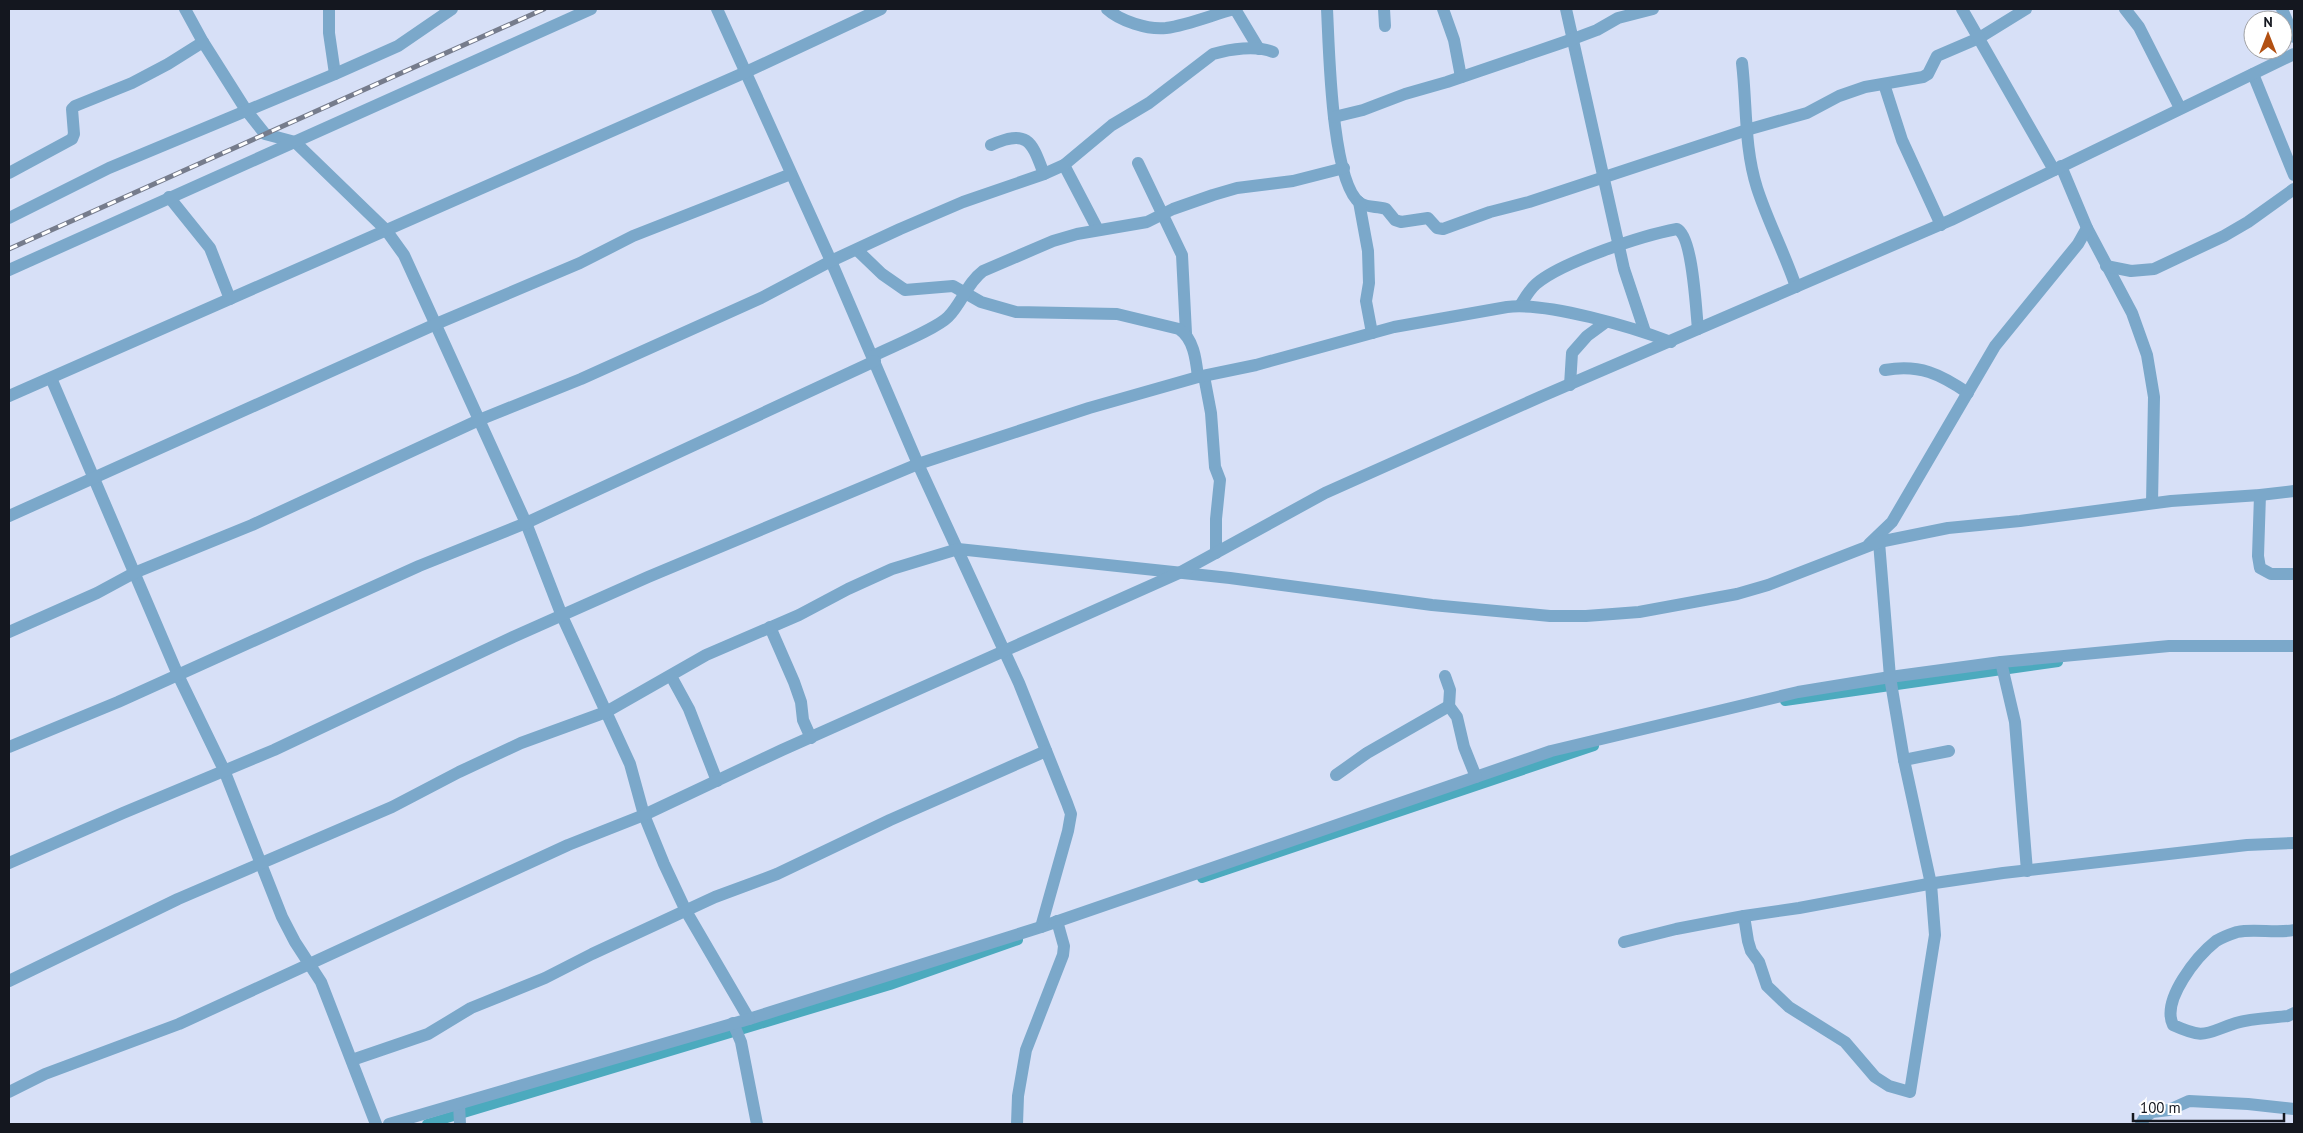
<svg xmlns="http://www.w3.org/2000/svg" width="2303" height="1133" viewBox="0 0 2303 1133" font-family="'PT Sans',sans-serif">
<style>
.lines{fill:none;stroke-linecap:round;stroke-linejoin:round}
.canal{stroke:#4caabe;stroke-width:10}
.minor{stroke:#7ba8ca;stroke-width:12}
.rail-casing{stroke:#767c8c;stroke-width:5}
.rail{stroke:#fff;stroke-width:3;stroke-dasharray:9;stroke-linecap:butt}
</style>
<rect width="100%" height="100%" fill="#d7e0f7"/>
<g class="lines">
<g class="canal">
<polyline points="1785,701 2058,662"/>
<polyline points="1202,878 1594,746"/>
<polyline points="427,1124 890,985 1018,940"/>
</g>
<g class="minor">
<polyline points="185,9 203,42 246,110 265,134 295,142 386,230 404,255 526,523 562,616 630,764 644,815 664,864 686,911 749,1019 1041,927 1551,751 1798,692 1890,677 2001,662 2169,646 2294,646"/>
<polyline points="329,9 329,33 335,74"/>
<polyline points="717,9 831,261 918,464 1019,683 1067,803 1071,814 1068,831 1041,927"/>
<path d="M1107,9C1120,21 1148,30 1166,28C1188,25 1212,15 1234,9"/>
<polyline points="1235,9 1259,49"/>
<path d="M1327,9C1329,45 1331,182 1360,203C1368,208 1377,206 1386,209L1395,220L1401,222L1428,218L1437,228L1443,229L1490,212L1529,202L1750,129L1807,113L1839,96L1865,87L1923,77L1928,74L1937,56L1979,38L2026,9"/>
<polyline points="1384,9 1385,26"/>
<polyline points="1443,9 1454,40 1461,77"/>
<polyline points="1566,9 1624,269 1645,332"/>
<polyline points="1962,9 2054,170"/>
<polyline points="2125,9 2139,27 2180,108"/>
<polyline points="2282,9 2294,37"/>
<path d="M1742,63C1747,105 1744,147 1757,188C1768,222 1785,254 1796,287"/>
<polyline points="2253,74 2294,175"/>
<polyline points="1884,84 1902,140 1941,225"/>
<polyline points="1334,117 1363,110 1405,94 1447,82 1573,39 1597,30 1618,18 1653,9"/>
<path d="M991,145C1029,128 1032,143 1044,174"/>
<polyline points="1138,163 1182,255 1186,333"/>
<polyline points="1064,165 1098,230"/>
<polyline points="2061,166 2087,228 2132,313 2147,355 2154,397 2152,503"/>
<polyline points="9,173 72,139 74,134 72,109 75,106 132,83 168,64 203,42"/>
<polyline points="169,197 210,248 230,299"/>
<polyline points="1359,202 1368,251 1369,283 1366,301 1372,333"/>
<polyline points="9,218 109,168 335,74 398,46 452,9"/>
<path d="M857,250L882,274L905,290L953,286L981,302L1016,312L1117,314L1179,329C1194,339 1196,360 1198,377"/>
<polyline points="2106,266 2131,271 2154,269 2224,236 2248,222 2294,189"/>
<polyline points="9,270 591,9"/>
<path d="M1520,306C1525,298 1529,290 1536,284C1561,262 1644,235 1677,229C1693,236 1696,312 1698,329"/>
<path d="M873,356C891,347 936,329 948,317C962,303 967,283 983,271L1053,241L1077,234L1147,222L1173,209L1213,195L1237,188L1293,181L1344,168"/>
<path d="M1885,370C1920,364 1940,374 1968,393"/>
<polyline points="1204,376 1211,413 1215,467 1220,480 1216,519 1216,553"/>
<polyline points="51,378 178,675 224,770 282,917 295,942 321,982 376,1124"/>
<polyline points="1570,385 1572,353 1587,336 1606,322"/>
<polyline points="9,396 746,72 881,9"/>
<polyline points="2260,495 2258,556 2260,568 2271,574 2294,574"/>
<polyline points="9,516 436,324 580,263 633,236 791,174"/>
<polyline points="1869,544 1892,522 1995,346 2078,244 2087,228"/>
<polyline points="770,627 794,682 801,702 803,720 811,738"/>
<path d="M9,632L97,593L134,573L252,525L479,420L581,379L761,298L831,261L900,229L963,202L1044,174L1064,165L1112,125L1149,103L1213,54C1230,49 1256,45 1273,52"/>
<polyline points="2001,662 2015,722 2027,871"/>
<polyline points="671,676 689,709 717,781"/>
<polyline points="1445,676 1450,690 1449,706 1457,717 1464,747 1476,777"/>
<polyline points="9,747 118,702 419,566 526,523 875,361"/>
<polyline points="1904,760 1949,751"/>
<polyline points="1336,775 1367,753 1449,706"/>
<path d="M9,863L123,813L274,750L513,637L648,577L918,464L1089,408L1198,377L1256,365L1394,327L1507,307C1548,302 1632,327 1671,342"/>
<polyline points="1744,916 1748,941 1751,951 1759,962 1767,986 1789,1007 1845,1042 1875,1077 1889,1086 1910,1092 1935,935 1931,884 1904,760 1890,677 1879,542"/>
<path d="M2294,930C2275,934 2256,928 2237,932C2231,934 2221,938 2216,941C2197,956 2161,1000 2173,1025C2206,1040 2205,1033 2236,1023C2252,1018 2271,1018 2288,1016L2294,1013"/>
<polyline points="1624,942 1676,929 1744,916 1799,908 1928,884 2003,873 2247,845 2294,843"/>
<polyline points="9,981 178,899 392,807 459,772 521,743 606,712 706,655 799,615 848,589 892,569 958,549 1230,578 1432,605 1550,616 1586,616 1639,612 1737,594 1768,585 1879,542 1948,528 2020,521 2171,501 2260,495 2294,491"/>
<polyline points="733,1023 741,1042 757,1124"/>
<polyline points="352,1060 428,1034 471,1008 545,978 592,954 715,897 777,874 890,820 1046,751"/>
<polyline points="9,1092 45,1074 179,1024 568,845 644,815 782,750 1179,573 1325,493 1540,397 1951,220 2294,54"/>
<polyline points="459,1104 460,1124"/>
<polyline points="389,1124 749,1019"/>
<polyline points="1017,1124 1018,1096 1026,1050 1063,955 1064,946 1057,921"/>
<polyline points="2141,1124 2145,1117 2152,1112 2169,1110 2189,1101 2248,1104 2294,1109"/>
</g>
<defs>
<polyline id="rail" points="9,249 544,9"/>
</defs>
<use href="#rail" class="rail-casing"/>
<use href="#rail" class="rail"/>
</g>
<rect width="2303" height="1133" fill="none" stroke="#14171f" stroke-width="20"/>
<g transform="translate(2268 35)"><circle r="24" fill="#ffffff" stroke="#a1a2a5"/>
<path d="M0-4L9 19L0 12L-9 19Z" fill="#b25012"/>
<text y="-8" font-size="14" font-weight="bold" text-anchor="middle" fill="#14171f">N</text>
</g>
<path d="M2133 1113v8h151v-8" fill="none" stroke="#14171f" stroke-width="2.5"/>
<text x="2140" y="1113" font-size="15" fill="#14171f" stroke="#ffffff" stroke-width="4" paint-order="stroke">100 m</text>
</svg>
